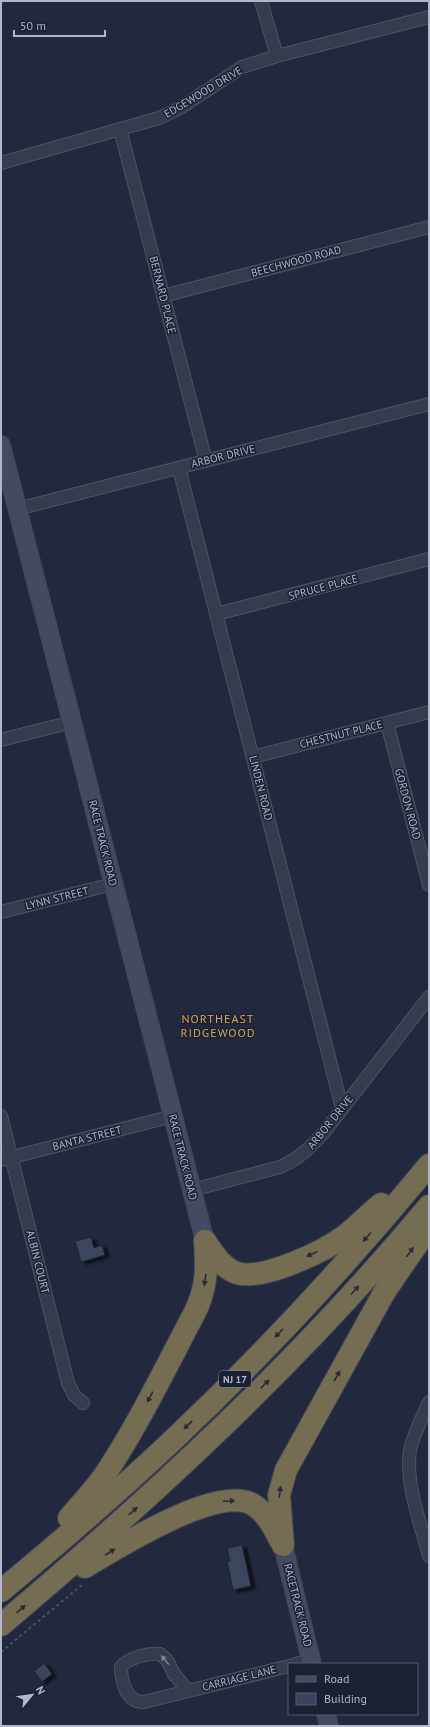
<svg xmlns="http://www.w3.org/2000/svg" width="430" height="1727" viewBox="0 0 430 1727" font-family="'PT Sans',sans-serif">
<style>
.building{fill:#3b445c;stroke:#1d2335;filter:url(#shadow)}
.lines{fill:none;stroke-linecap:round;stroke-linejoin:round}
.street-casing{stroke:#4e5466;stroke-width:14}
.secondary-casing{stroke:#3f4557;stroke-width:20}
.highway-casing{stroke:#3e4456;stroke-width:24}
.path{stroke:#42555c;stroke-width:2;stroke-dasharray:3 3;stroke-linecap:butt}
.street{stroke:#363c4e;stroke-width:12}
.secondary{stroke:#444a62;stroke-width:18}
.highway{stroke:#756d52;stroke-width:22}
.oneway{fill:#282c38}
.oneway2{fill:#7a8092}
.labels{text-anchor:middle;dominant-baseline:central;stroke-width:3;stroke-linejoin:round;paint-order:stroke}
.shield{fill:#1b2133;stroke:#858a9c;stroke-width:1}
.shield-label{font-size:10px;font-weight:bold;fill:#b2b7c9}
.street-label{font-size:11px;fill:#b2b7c9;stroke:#1b2133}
.neighbourhood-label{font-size:12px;letter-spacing:1px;fill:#dca75a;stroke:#1b2133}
</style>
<defs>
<filter id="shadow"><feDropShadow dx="4.5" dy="2.5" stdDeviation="1" flood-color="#0009"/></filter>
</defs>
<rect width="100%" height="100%" fill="#22293e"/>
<g class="building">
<polygon points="91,1237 94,1248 102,1245 105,1255 81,1262 75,1241"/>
<polygon points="242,1545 251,1586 233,1590 227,1561 230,1561 227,1548"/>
<polygon points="44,1663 52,1674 42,1682 34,1671"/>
</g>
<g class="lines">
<defs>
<g id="street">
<polyline points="261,1 277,56"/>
<polyline points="120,129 206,461"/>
<polyline points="1,163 159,118 182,107 242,67 277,56 429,17"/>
<polyline points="163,296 429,227"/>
<polyline points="179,468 342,1108"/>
<polyline points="17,509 429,404"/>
<polyline points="216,614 429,559"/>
<polyline points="387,723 429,885"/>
<polyline points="1,740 72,722"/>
<polyline points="253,757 429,712"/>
<polyline points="1,912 113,884"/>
<polyline points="1,1116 68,1383 74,1395 83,1403"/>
<polyline points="1,1160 173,1116"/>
<path d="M192,1190L280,1167C299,1159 312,1146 325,1131L429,997"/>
<path d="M429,1402C422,1418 413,1434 410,1451C405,1483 421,1525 429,1556"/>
<polyline points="295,1664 311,1660"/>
<path d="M188,1691L174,1674L167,1660L160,1654C149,1653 129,1657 121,1667C121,1682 127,1703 144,1702L289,1666"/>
</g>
<g id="secondary">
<polyline points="1,445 205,1241"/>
<polyline points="283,1545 312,1664"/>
<polyline points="326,1714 329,1726"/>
</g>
<g id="highway">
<path d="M205,1241C213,1253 222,1268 237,1273C263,1281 325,1251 346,1235C358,1225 369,1214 381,1204"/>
<path d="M69,1518C82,1502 97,1488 108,1470C140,1421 166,1367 194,1314C207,1289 207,1269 205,1241"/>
<polyline points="283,1545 279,1495 286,1470 385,1291 429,1227"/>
<path d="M85,1567C117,1548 216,1485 252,1504C266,1512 273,1526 280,1540"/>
<path d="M1,1591C59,1543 117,1493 172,1441C263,1355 349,1262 429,1165"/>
<path d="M1,1625C154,1496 301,1360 429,1206"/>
</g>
</defs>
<use href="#street" class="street-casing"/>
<use href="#secondary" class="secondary-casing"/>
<use href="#highway" class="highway-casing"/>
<polyline class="path" points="1,1652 83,1584"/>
<use href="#street" class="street"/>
<use href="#secondary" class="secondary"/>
<use href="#highway" class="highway"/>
</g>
<defs><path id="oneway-solid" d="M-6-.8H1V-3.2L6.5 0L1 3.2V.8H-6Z"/></defs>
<g class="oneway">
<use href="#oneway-solid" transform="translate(367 1237) rotate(131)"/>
<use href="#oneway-solid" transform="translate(410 1252) rotate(-55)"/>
<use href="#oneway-solid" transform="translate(312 1254) rotate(155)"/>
<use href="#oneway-solid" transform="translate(205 1280) rotate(99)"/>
<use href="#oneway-solid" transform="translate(355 1290) rotate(-48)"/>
<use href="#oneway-solid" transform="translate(279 1333) rotate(134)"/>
<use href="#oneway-solid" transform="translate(337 1376) rotate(-61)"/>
<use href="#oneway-solid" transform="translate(265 1384) rotate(-45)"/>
<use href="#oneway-solid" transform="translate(150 1397) rotate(118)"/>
<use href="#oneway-solid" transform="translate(188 1425) rotate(136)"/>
<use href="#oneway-solid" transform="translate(280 1492) rotate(-83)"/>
<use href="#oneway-solid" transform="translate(229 1501) rotate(-3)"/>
<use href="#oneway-solid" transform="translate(133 1511) rotate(-42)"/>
<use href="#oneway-solid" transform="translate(110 1552) rotate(-33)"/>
<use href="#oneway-solid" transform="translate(21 1609) rotate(-40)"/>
</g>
<use class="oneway2" href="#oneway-solid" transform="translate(165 1660) rotate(-130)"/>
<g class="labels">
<rect class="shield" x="219" y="1371" width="32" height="16" rx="3"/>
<g class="shield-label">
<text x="235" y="1379">NJ 17</text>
</g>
<g class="street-label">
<text transform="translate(203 92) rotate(-31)">EDGEWOOD DRIVE</text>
<text transform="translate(296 261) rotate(-15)">BEECHWOOD ROAD</text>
<text transform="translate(163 295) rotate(76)">BERNARD PLACE</text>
<text transform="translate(223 456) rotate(-14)">ARBOR DRIVE</text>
<text transform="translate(323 587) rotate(-15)">SPRUCE PLACE</text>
<text transform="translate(341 734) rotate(-14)">CHESTNUT PLACE</text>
<text transform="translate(261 788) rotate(76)">LINDEN ROAD</text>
<text transform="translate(408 804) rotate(75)">GORDON ROAD</text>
<text transform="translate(103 843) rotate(76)">RACE TRACK ROAD</text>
<text transform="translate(57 898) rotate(-14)">LYNN STREET</text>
<text transform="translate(330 1122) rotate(-51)">ARBOR DRIVE</text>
<text transform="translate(87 1138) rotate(-14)">BANTA STREET</text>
<text transform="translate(183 1157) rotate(76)">RACE TRACK ROAD</text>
<text transform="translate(38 1262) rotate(76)">ALBIN COURT</text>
<text transform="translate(298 1605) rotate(76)">RACETRACK ROAD</text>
<text transform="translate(239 1678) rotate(-14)">CARRIAGE LANE</text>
</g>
<g class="neighbourhood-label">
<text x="218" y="1018">NORTHEAST<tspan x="218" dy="14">RIDGEWOOD</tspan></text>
</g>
</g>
<rect width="430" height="1727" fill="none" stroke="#b2b7c9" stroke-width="4"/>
<rect x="288" y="1663" width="130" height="52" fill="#1b2133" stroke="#575d6f"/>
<rect x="296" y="1676" width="20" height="6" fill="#444a62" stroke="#575d6f"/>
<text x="324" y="1683" font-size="12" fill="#b2b7c9">Road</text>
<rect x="296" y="1693" width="20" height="12" fill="#3b445c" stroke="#575d6f"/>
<text x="324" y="1703" font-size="12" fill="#b2b7c9">Building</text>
<g transform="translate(32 1695) rotate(61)" stroke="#1b2133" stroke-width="3" paint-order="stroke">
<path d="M0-3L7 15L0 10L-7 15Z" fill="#b2b7c9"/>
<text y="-6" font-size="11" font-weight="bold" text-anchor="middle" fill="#b2b7c9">N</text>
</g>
<path d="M14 30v6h91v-6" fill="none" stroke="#b2b7c9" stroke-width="2"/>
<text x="20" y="30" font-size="12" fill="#b2b7c9" stroke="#1b2133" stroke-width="3" paint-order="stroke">50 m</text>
</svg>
